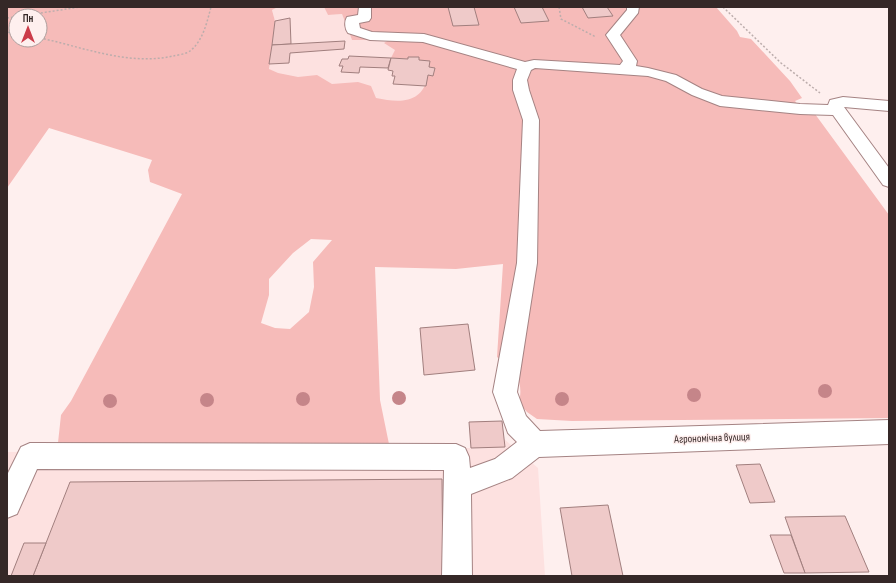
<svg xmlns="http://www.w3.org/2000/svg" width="896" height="583" viewBox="0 0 896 583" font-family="'Sofia Sans Condensed',sans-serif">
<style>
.built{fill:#fde1e0}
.green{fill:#f6bbb9;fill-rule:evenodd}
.building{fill:#efcac9;stroke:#a17f7e}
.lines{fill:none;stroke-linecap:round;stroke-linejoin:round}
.minor-casing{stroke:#a58383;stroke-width:2}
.path{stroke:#bcadac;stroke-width:1.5;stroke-dasharray:2 2;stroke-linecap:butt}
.minor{fill:#fff;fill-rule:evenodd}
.tree{fill:#c58589}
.labels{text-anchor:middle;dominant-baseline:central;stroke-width:3;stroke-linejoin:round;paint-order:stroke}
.street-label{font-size:11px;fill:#352827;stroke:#feefee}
</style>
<rect width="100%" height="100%" fill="#feefee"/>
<g class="built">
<polygon points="278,7 324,7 328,15 342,14 352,40 399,40 467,57 444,127 270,84 269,64 275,21 272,10"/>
<polygon points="502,421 504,439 538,468 545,576 7,576 7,452 470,448 469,422"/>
</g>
<path class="green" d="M7,7H278L272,10L275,21L269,69L278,73L298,77L317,75L332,84L358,82L371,86L376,98C400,103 423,104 428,75H433L435,68L429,67L419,60V57H409L408,59L391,58L395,50L384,43L389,40H352L342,14L328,15L324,7H716L737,31L740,37L751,39L790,81L802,98L795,101L805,114H815L889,215V418L572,421L537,419L527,412L519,403C524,379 515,371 497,357L503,264L456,269L375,267L380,400L390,449L57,452L61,415L71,401L182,194L150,182L148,170L152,160L49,128L7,188ZM16,16H40V40H16ZM311,239L332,240L313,262L314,287L309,312L290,329L275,328L261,323L269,295V279L293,253Z"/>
<g class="building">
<polygon points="448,7 474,7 479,25 453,26"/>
<polygon points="514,7 542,7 549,21 521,23"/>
<polygon points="582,7 607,7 613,16 588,18"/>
<polygon points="290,18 291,44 272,45 275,21"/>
<polygon points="345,41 344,49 290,53 289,63 269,64 272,45"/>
<polygon points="349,56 391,58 388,68 360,67 359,73 341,72 343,66 339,66 342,59 348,59"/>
<polygon points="408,57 419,57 419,60 430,61 429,67 435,68 433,76 428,75 426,86 393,84 395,76 392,76 393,71 388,70 391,58 408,59"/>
<polygon points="468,324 475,370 424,375 420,328"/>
<polygon points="502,421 505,447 471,448 469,422"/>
<polygon points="760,464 775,502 750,503 736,465"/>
<polygon points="442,479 443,576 33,576 70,482"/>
<polygon points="608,505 623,576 572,576 560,508"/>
<polygon points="845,516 869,572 805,573 785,517"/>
<polygon points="770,535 791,535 805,573 784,573"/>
<polygon points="24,543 46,543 33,576 11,576"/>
</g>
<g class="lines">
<defs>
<path id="minor" d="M359,7H371V18L369,21L359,23L360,28L372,32L424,34L525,62L534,60L620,65L623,61L606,35L627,10V7H639L638,13L620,35L637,61L636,66L648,68L676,75L702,89L722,96L800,104L828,105L830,100L843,97L889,101V111L844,107L889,168V187L883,185L833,115L800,114L720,106L692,95L666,81L648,76L535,68L531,70L527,80L529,90L539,120L537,263L517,392L526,416L540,431L889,420V444L539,457L512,478L471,494L472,576H442L444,470L37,469L17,514L7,518V475L21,447L30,443L456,444L465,448L469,457L470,468L495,459L517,442L508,433L493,392L517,263L523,120L513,90V80L517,69L423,42L370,40L348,33C345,29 344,22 347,17L358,15Z"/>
</defs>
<use href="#minor" class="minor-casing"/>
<g class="path">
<polyline points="559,7 561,19 596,37"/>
<polyline points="723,7 781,63 820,93"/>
<polyline points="21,16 80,7"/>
<polyline points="7,18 16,17"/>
<polyline points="7,32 16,34"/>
<path d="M40,38C83,47 128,66 173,56C178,55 186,54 190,51C203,41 207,22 211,7"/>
</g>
<use href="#minor" class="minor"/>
</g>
<g class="tree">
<circle cx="825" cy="391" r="7"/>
<circle cx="694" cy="395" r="7"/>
<circle cx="399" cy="398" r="7"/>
<circle cx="303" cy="399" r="7"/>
<circle cx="562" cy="399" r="7"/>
<circle cx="207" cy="400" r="7"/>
<circle cx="110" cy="401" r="7"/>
</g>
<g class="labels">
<g class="street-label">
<text transform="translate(712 438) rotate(-2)">Агрономічна вулиця</text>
</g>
</g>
<rect width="896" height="583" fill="none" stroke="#352827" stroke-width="16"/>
<g transform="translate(28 28)"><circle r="19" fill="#feefee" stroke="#ae9f9e"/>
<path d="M0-3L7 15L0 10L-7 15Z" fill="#cb3b49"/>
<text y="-6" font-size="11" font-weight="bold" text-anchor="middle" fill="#352827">Пн</text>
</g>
</svg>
